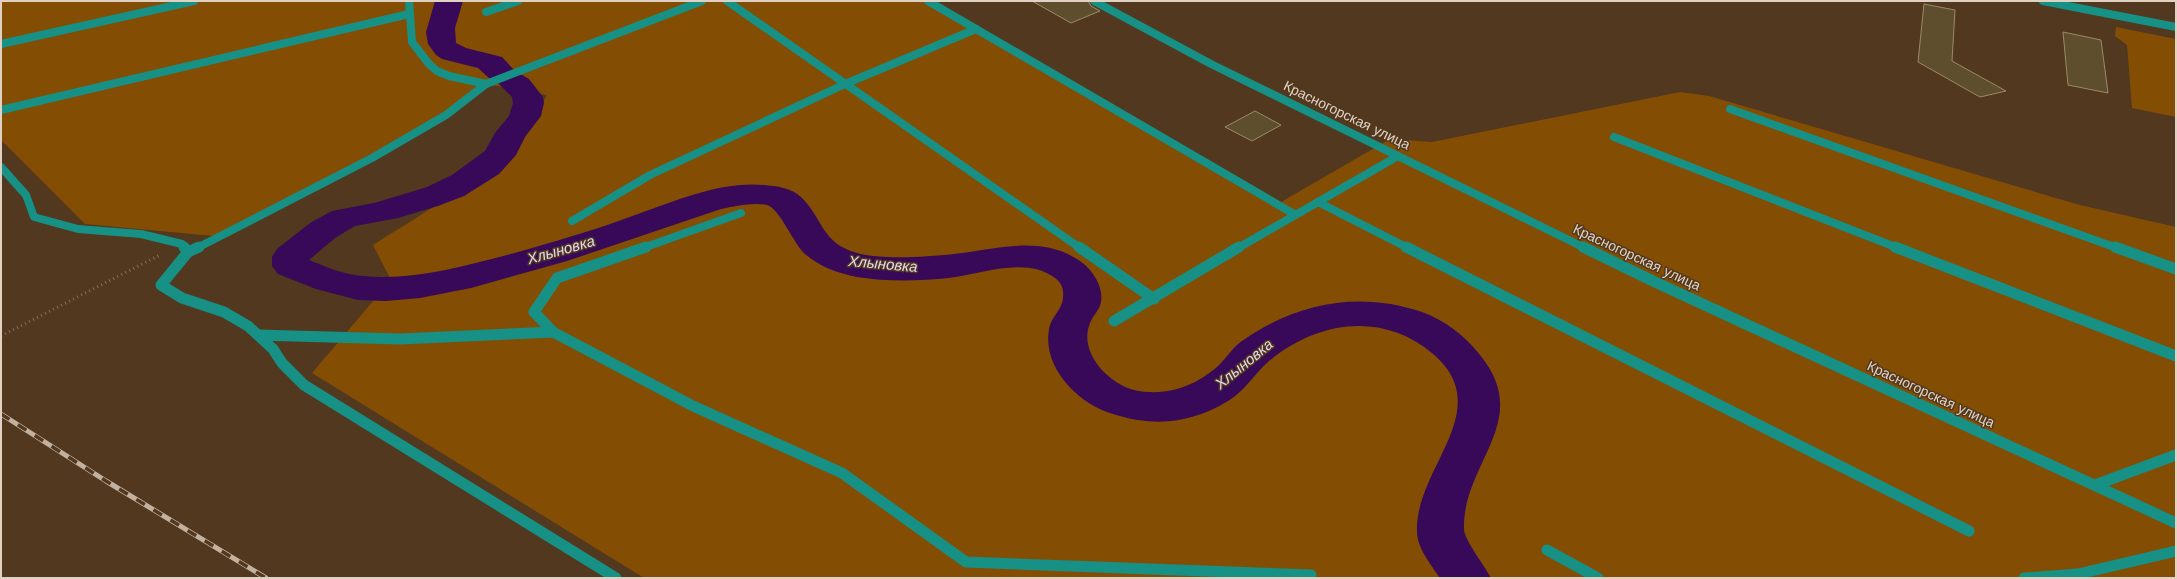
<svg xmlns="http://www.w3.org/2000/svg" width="2177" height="579" viewBox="0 0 2177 579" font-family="'Work Sans',sans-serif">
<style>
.green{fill:#834e04}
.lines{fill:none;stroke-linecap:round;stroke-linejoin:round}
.river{fill:#370958;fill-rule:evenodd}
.building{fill:#5e4e2d;stroke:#9b8a67}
.path{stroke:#86705a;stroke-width:3;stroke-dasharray:1 3.5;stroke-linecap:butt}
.minor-far1{stroke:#179085;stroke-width:8}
.minor{stroke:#179085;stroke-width:11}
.rail-casing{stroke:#c3b1a0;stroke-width:5}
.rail{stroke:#51381e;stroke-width:3.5;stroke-dasharray:10;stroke-linecap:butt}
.labels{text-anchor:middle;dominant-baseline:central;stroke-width:3;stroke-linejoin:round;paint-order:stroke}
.street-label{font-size:14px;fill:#e1d1c2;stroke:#51381e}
.water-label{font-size:15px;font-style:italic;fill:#e3d7f2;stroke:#51381e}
</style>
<rect width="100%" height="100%" fill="#51381e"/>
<g class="green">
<path d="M1,1H933L1281,202L1390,139L1432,142L1680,92L1709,96L2080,205L2176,227V578H644L312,373L391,280L373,245C439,203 509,166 547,95L487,84L454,109L224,237L85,224L1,140Z"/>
<polygon points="2116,27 2176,39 2176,117 2132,108 2127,45 2115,36"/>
</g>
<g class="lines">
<path class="river" d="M435,1H463L455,28L456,43L466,48L502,57L515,71L529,79L543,97L544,103L541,116L525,137L516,155L499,174L464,196L438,206L398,218L355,226L335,238L309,260C327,267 344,275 363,276C411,281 460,267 507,255C551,243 595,230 638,214C678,200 721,181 764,185C776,186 792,188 801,197C823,218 821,243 857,253C885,261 941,256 970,252C1007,246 1047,238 1080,261C1092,269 1104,287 1101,302C1100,310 1093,315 1090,323C1078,352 1108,383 1134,390C1164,397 1194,387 1217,367C1227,358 1233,346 1245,339C1299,302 1360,291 1422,312C1446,321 1464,335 1480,355C1534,421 1462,463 1464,529C1464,540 1485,566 1491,578H1440C1432,566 1417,548 1417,532C1414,468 1499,409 1432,353C1382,311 1317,321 1269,361C1254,374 1246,390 1228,401C1190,424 1154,427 1113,414C1079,404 1042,368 1049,329C1051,317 1062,310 1063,298C1064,290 1062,283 1055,278C1026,256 982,274 949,278C920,281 887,282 857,277C838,273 820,267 805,254C793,243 780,209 767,205C753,202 735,206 721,209L567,261L471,288L420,298L386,301L358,300L316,289L278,274L272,266V257L277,249L310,223L332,211L374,203L401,195L427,187L452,175L485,151L495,133L509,116L513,103L512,97L496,81L490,79L478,68L442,59L436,55L428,44L426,32Z"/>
</g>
<g class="building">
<polygon points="1032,1 1088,1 1091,6 1100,11 1071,23"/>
<polygon points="1924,4 1955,10 1952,61 2006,91 1980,97 1918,62"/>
<polygon points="2063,32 2101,40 2108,93 2068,85"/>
<polygon points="1255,111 1281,125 1252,141 1225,127"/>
</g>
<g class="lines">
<polyline class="path" points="1,336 160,255"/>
<g class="minor-far1">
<polyline points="409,1 412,42 429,64 437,71 449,76 486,84"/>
<polyline points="727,1 1080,248"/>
<polyline points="928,1 1294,214"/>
<polyline points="1094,1 1211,64 1585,248"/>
<polyline points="2043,1 2176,27"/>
<polyline points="486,12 518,1"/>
<polyline points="1,44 194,1"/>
<polyline points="1730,109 2117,248"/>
<polyline points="1,110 409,14"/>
<polyline points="1614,137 1898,248"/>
<polyline points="1,167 26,195 34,217 78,229 141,234 182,244 185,248"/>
<polyline points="1318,202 1408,248"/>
<polyline points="572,221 650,175 845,84 976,29"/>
<polyline points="197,248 372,158 446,115 486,84 702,1"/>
<polyline points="643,248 741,213"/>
<polyline points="1238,248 1398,156"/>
</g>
<g class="minor">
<polyline points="184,247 188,252 161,285 182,298 224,312 248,326 273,349 282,363 304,385 616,578"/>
<polyline points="1079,247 1154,299"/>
<polyline points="1406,247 1969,531"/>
<polyline points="1583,247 1655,282 2176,523"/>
<polyline points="1895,247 2176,356"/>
<polyline points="2115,247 2176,269"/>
<polyline points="188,252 199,247"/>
<polyline points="1114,321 1239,247"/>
<polyline points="553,332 534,312 557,278 646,247"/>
<polyline points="258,335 400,339 553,332 693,406 842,473 966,562 1311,575"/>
<polyline points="2095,485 2176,455"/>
<polyline points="1547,550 1598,578"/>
<polyline points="2024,578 2078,574 2176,551"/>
</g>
<defs>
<polyline id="rail" points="1,414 106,481 266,578"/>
</defs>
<use href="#rail" class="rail-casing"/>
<use href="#rail" class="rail"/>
</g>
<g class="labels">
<g class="street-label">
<text transform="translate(1347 115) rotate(26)">Красногорская улица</text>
<text transform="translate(1637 257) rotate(25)">Красногорская улица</text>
<text transform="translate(1931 394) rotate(25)">Красногорская улица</text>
</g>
<g class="water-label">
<text transform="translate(561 250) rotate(-16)">Хлыновка</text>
<text transform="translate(883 264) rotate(5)">Хлыновка</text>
<text transform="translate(1244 364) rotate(-39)">Хлыновка</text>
</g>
</g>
<rect width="2177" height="579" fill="none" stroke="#e1d1c2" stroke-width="4"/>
</svg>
